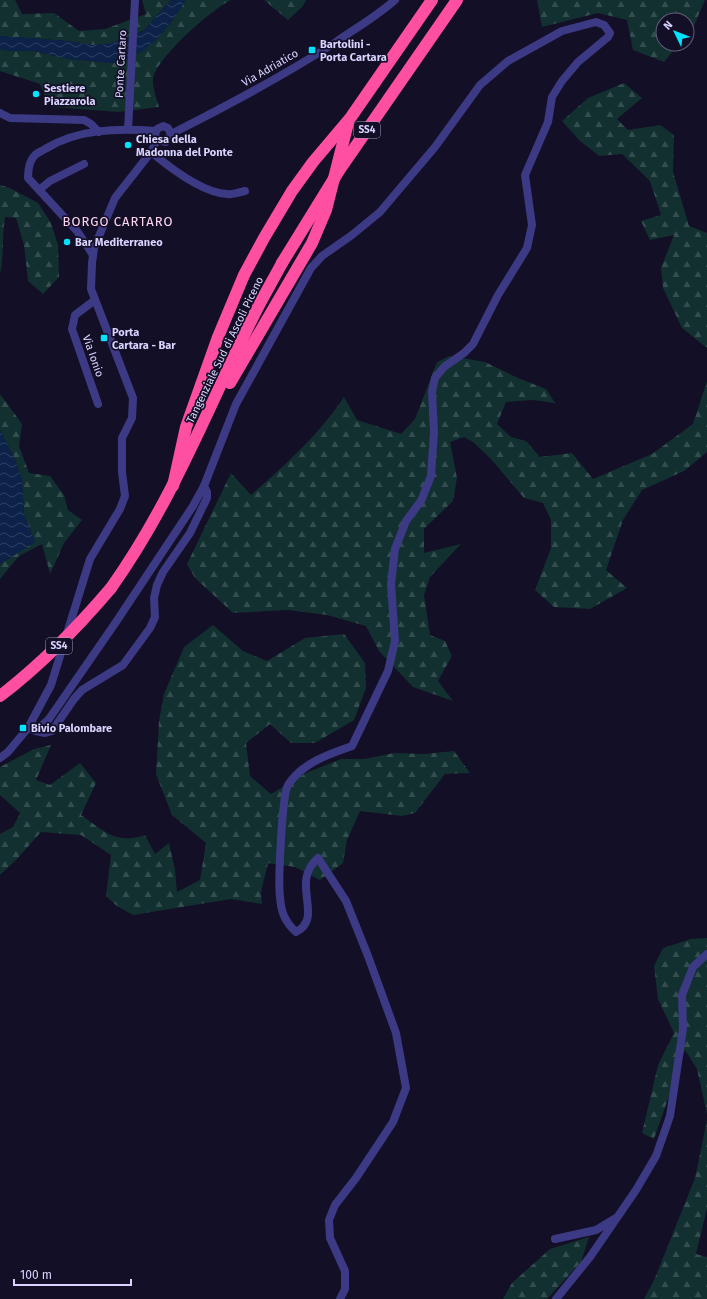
<svg xmlns="http://www.w3.org/2000/svg" width="707" height="1299" viewBox="0 0 707 1299" font-family="'Fira Sans',sans-serif">
<style>
.forest{fill:url(#forest-firs)}
.water{fill:url(#water-waves)}
.lines{fill:none;stroke-linecap:round;stroke-linejoin:round}
.minor{stroke:#3d3a85;stroke-width:8}
.highway{stroke:#ff4fa3;stroke-width:12}
.highway-bridge{stroke:#ff4fa3;stroke-width:12}
.poi-dot{fill:#00e5ff;stroke:#130f26;stroke-width:1.5}
.labels{text-anchor:middle;dominant-baseline:central;stroke-width:3.5;stroke-linejoin:round;paint-order:stroke}
.shield{fill:#130f26;stroke:#9e99be;stroke-width:1}
.shield-label{font-size:10px;font-weight:bold;fill:#d9d4ff}
.poi-label{font-size:11px;font-weight:bold;fill:#d9d4ff;stroke:#130f26;text-anchor:start}
.street-label{font-size:11px;fill:#d9d4ff;stroke:#130f26}
.quarter-label{font-size:13px;letter-spacing:1px;fill:#ffd6f0;stroke:#130f26}
</style>
<defs>
<pattern id="forest-firs" width="22" height="20" patternUnits="userSpaceOnUse"><rect width="22" height="20" fill="#12302f"/><path d="M5 1l3.5 6h-7zM16 11l3.5 6h-7z" fill="#344d4e"/></pattern>
<pattern id="water-waves" width="16" height="10" patternUnits="userSpaceOnUse"><rect width="16" height="10" fill="#0c2248"/><path d="M0 5q4-4 8 0t8 0" fill="none" stroke="#2f4163"/></pattern>
</defs>
<rect width="100%" height="100%" fill="#130f26"/>
<g class="forest">
<polygon points="0,0 15,0 22,14 54,13 79,31 105,29 146,14 142,0 171,0 143,31 109,44 92,45 68,41 0,36"/>
<path d="M186,0H231C212,9 156,58 153,79C152,87 157,99 159,107L118,112L53,107L46,100L40,84L0,71V49L10,51H34L69,59L113,63L121,62L156,40L172,21Z"/>
<polygon points="264,0 306,0 303,6 288,20"/>
<polygon points="537,0 705,0 693,28 687,35 687,20 663,20 663,44 679,44 664,62 633,50 627,20 598,13 542,27"/>
<polygon points="624,83 642,98 617,119 628,130 660,125 674,135 673,172 689,226 707,233 707,348 682,328 663,288 661,268 674,235 650,240 641,221 661,215 650,181 622,154 599,156 579,140 562,121 588,98"/>
<path d="M0,185L10,188L38,203L51,223L58,245L59,277L43,294L28,281L24,245L16,218L5,217C2,236 4,255 0,274Z"/>
<path d="M450,356L485,362L518,378L546,389L555,403L533,400L506,402L497,424L511,437L526,441L540,457L572,453L593,479L652,454L693,424L707,381V452L684,471L642,490L623,520L606,570L627,588L590,609L554,607L535,590L551,548V520L543,503L524,498L491,459L473,442L464,437L450,442L457,478L453,501L424,529V553L461,544L430,577L424,595L430,635L445,641L452,656L438,681L453,701L413,687L379,651L366,626L327,615L288,610L233,613L195,578L187,564L231,473L251,495C285,465 319,435 344,397L357,420L401,434L415,419L437,362Z"/>
<polygon points="0,394 22,424 19,446 29,473 50,476 64,495 68,510 82,520 64,543 50,574 42,544 19,556 0,579 0,564 35,542 24,514 22,480 14,457 0,430"/>
<path d="M213,625L243,651L267,661L305,638L344,634L365,663L366,688L354,720L315,743H291L270,724L246,743L250,776L271,794L306,773L341,759H364L394,753L424,754L454,751L470,773L445,774L415,813L402,816L360,811L347,840L343,863L320,880L295,867L268,863L261,892L262,904L231,899L133,915L117,906L106,896L111,855L81,835L41,832L17,859L0,875V834L13,827L20,813L0,795V767L34,749L51,745L36,780L50,785L80,763L96,783L81,815C104,831 116,845 145,835L155,854L169,843L175,870L177,892L200,880L206,843L172,815L156,774L159,721L164,694L184,647Z"/>
<polygon points="707,938 707,1114 697,1069 685,1050 654,1139 642,1133 658,1065 674,1033 658,999 654,966 663,948 691,939"/>
<polygon points="707,1120 707,1208 696,1254 707,1257 707,1299 644,1299 655,1278 695,1178"/>
<polygon points="589,1237 581,1262 547,1299 503,1299 512,1283 550,1249"/>
</g>
<g class="water">
<polygon points="171,0 186,0 172,21 156,40 143,51 121,62 113,63 69,59 34,51 10,51 0,49 0,36 68,41 92,45 109,44 143,31"/>
<polygon points="0,430 14,457 22,480 24,514 35,542 0,564"/>
</g>
<g class="lines">
<g class="minor">
<polyline points="0,113 10,118 84,120 91,124 99,132"/>
<polyline points="128,129 135,0"/>
<path d="M171,134L168,128L163,126L157,129L155,134L157,140L166,142L171,134C227,106 283,76 336,42C356,28 377,16 395,0"/>
<path d="M151,152C169,167 203,193 227,194C233,195 240,192 245,191"/>
<polyline points="39,190 50,181 84,164"/>
<path d="M93,255L77,231L28,178C28,171 29,161 35,155C37,153 42,151 45,149C77,129 118,128 155,131"/>
<polyline points="95,300 75,315 72,329 98,404"/>
<path d="M28,728L36,731L49,719L116,622L193,506L204,486L236,404L311,268L322,256L352,235L380,212L435,147L480,85L508,61L562,31L596,22L604,25L610,33L608,37L578,62L562,81L552,97L548,122L525,175L532,225L527,248L498,295L473,344L464,353L444,367L435,378L432,392L434,432L431,476L421,501L406,521L395,549L391,584L395,641L388,671L352,746C328,755 303,762 288,785C282,795 278,882 280,897C281,912 285,922 296,932C325,917 289,883 318,858L346,901L368,956L396,1033L406,1088L393,1122L356,1178L335,1205L329,1220L330,1238L345,1271V1289L340,1299"/>
<polyline points="36,731 45,733 52,731 74,699 82,690 123,665 150,628 155,617 154,598 157,585 163,572 190,533 207,498 207,492 204,486"/>
<polyline points="0,758 8,752 28,728 51,685 90,559 120,509 125,496 122,472 122,438 132,418 133,398 91,289 92,263 94,248 115,198 151,152 157,140"/>
<polyline points="555,1239 596,1230 616,1218"/>
<polyline points="556,1299 590,1257 636,1190 656,1156 670,1116 683,1029 682,995 693,967 707,954"/>
</g>
<g class="highway">
<polyline points="230,383 312,243 326,210 348,123"/>
<polyline points="173,486 186,427 218,337 244,275 264,238 292,191 313,162 351,117 432,0"/>
<path d="M111,588C172,502 206,412 252,319C261,300 272,282 282,263"/>
</g>
<g class="highway-bridge">
<polyline points="282,263 340,169 457,0"/>
<path d="M0,696C42,664 77,628 111,588"/>
</g>
</g>
<g class="poi-dot">
<rect x="308" y="46" width="8" height="8" rx="2"/>
<circle cx="36" cy="94" r="4"/>
<circle cx="128" cy="145" r="4"/>
<circle cx="67" cy="242" r="4"/>
<rect x="100" y="334" width="8" height="8" rx="2"/>
<rect x="19" y="724" width="8" height="8" rx="2"/>
</g>
<g class="labels">
<g class="shield">
<rect x="354" y="122" width="26" height="16" rx="3"/>
<rect x="46" y="638" width="26" height="16" rx="3"/>
</g>
<g class="shield-label">
<text x="367" y="130">SS4</text>
<text x="59" y="646">SS4</text>
</g>
<g class="poi-label">
<text x="320" y="44">Bartolini -<tspan x="320" dy="13">Porta Cartara</tspan></text>
<text x="44" y="88">Sestiere<tspan x="44" dy="13">Piazzarola</tspan></text>
<text x="136" y="139">Chiesa della<tspan x="136" dy="13">Madonna del Ponte</tspan></text>
<text x="75" y="242">Bar Mediterraneo</text>
<text x="112" y="332">Porta<tspan x="112" dy="13">Cartara - Bar</tspan></text>
<text x="31" y="728">Bivio Palombare</text>
</g>
<g class="street-label">
<text transform="translate(121 64) rotate(-87)">Ponte Cartaro</text>
<text transform="translate(270 68) rotate(-30)">Via Adriatico</text>
<text transform="translate(225 350) rotate(-64)">Tangenziale Sud di Ascoli Piceno</text>
<text transform="translate(93 356) rotate(71)">Via Ionio</text>
</g>
<g class="quarter-label">
<text x="118" y="221">BORGO CARTARO</text>
</g>
</g>
<g transform="translate(675 32) rotate(313)"><circle r="19" fill="#130f26" stroke="#625e7d"/>
<path d="M0-3L7 15L0 10L-7 15Z" fill="#00e5ff"/>
<text y="-6" font-size="11" font-weight="bold" text-anchor="middle" fill="#d9d4ff">N</text>
</g>
<path d="M14 1279v6h117v-6" fill="none" stroke="#d9d4ff" stroke-width="2"/>
<text x="20" y="1279" font-size="12" fill="#d9d4ff" stroke="#130f26" stroke-width="3" paint-order="stroke">100 m</text>
</svg>
